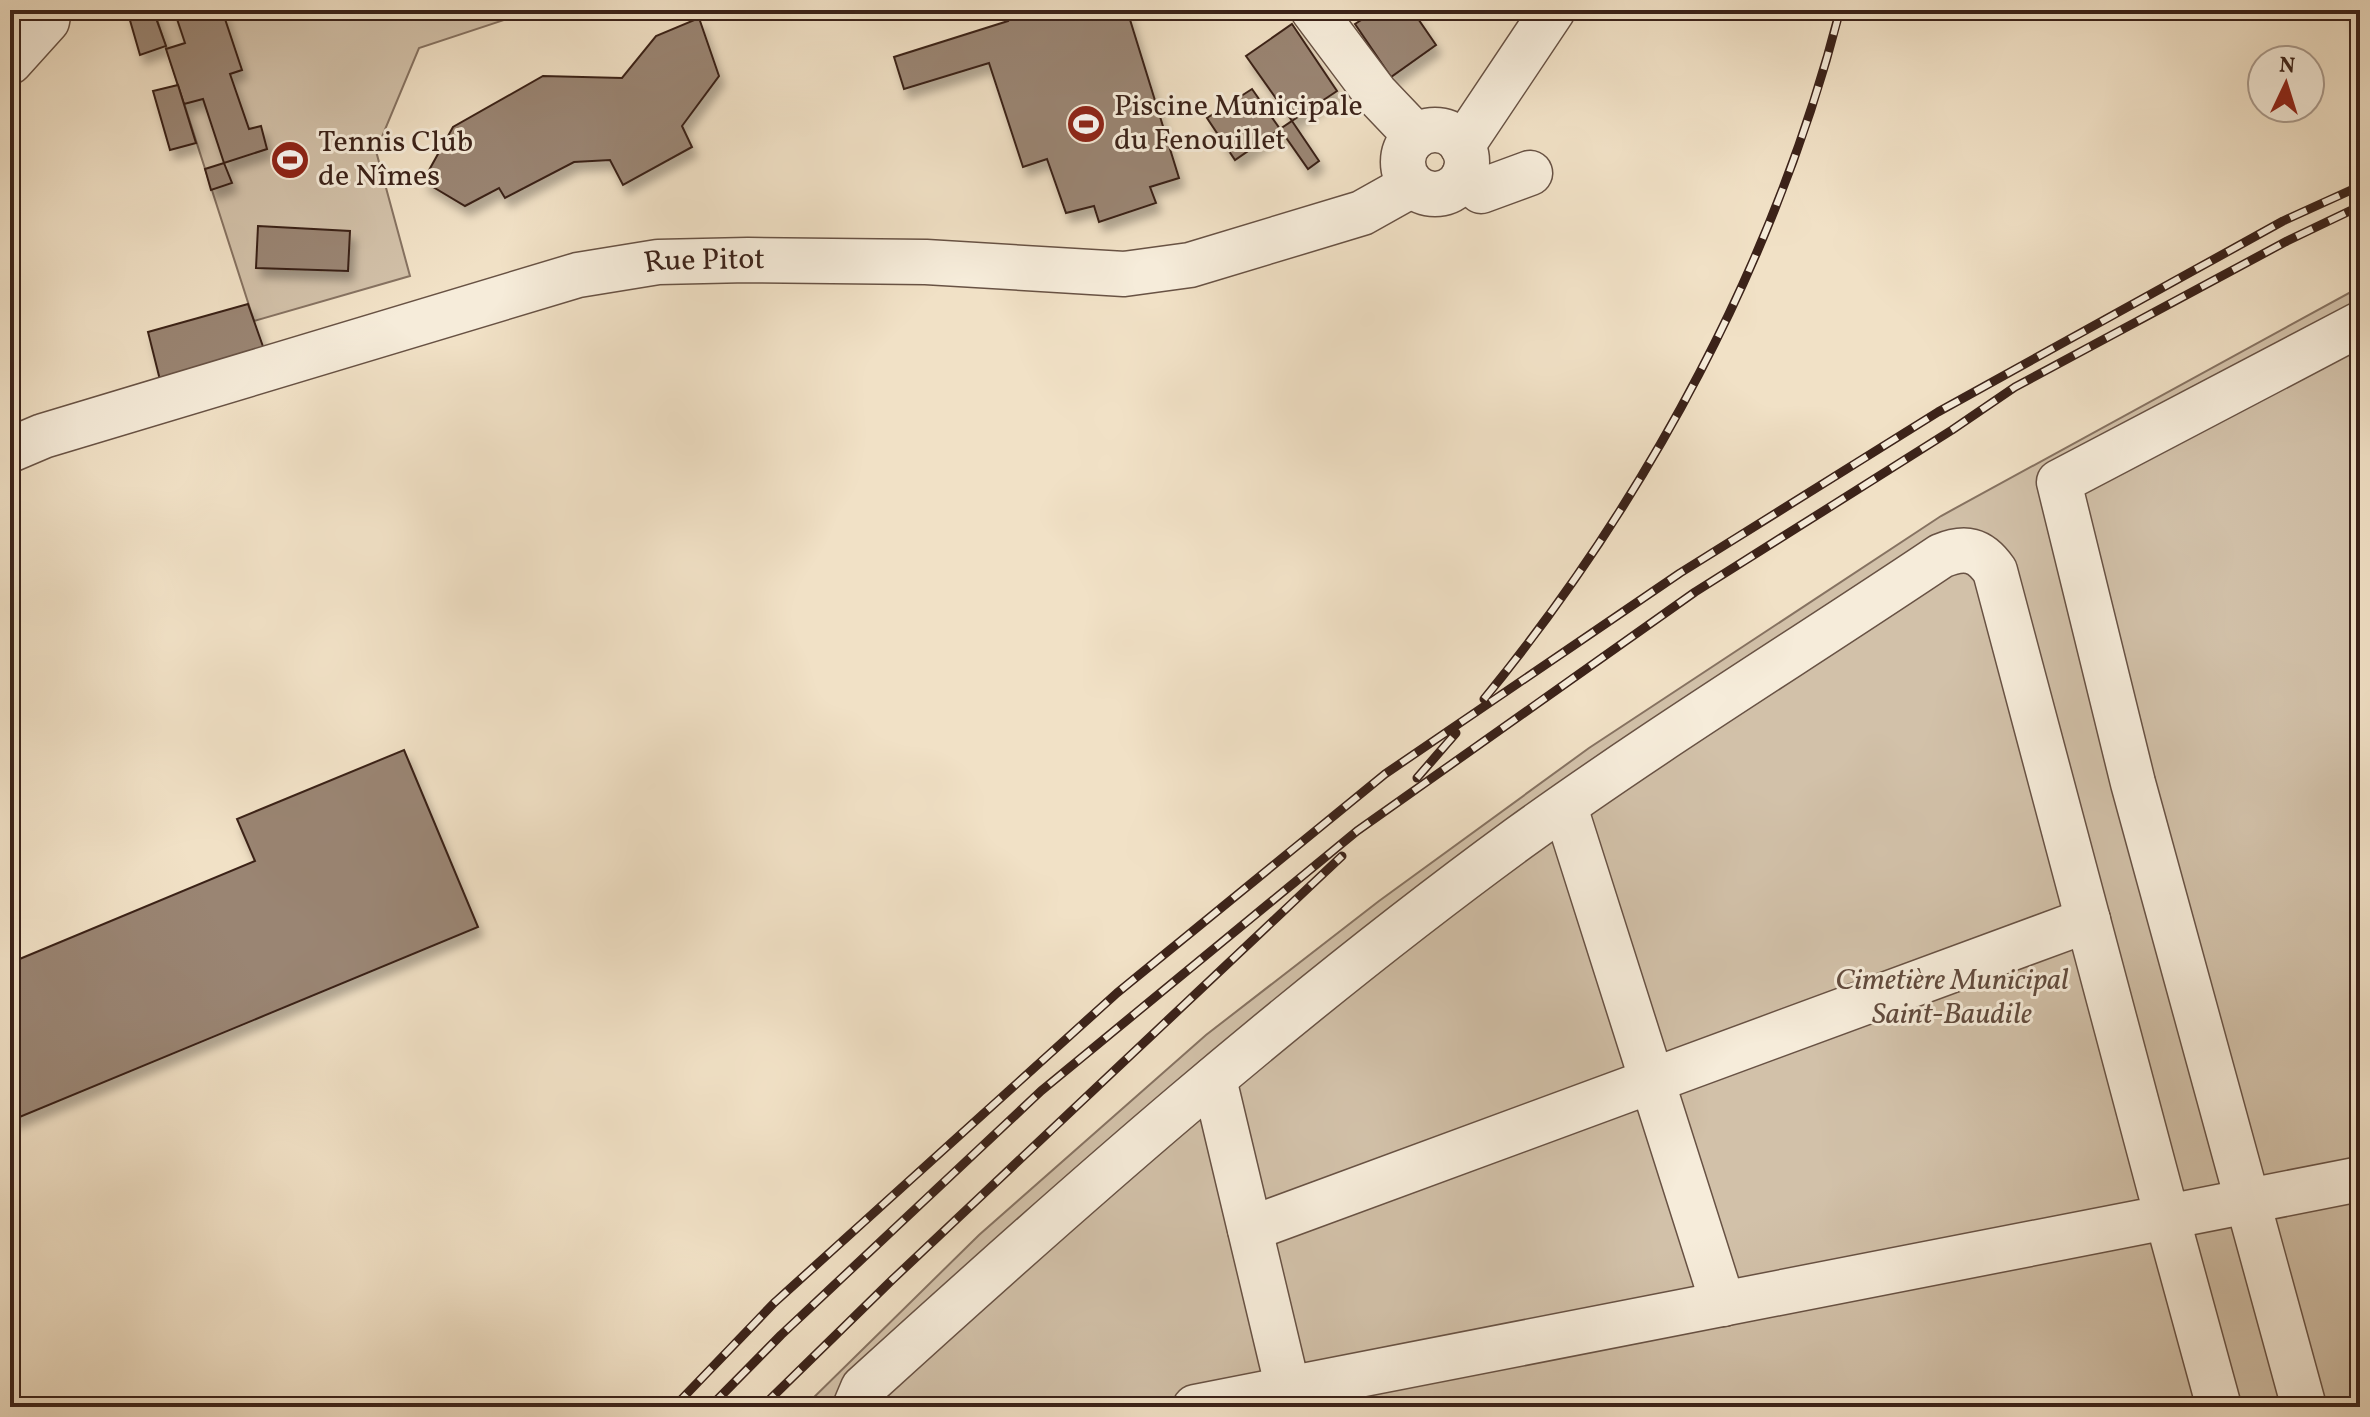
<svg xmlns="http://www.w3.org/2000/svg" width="2370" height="1417" viewBox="0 0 2370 1417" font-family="Vollkorn,serif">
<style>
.green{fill:#d2c1a9;stroke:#867261;stroke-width:2}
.building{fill:#9a8573;stroke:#3b2219;stroke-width:2;filter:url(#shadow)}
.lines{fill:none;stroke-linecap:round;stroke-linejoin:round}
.minor-casing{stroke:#685244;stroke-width:47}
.minor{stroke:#f6ecda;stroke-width:44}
.rail-casing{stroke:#3b2219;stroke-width:9}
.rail{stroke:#f6ecda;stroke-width:6;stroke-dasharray:18;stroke-linecap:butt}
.labels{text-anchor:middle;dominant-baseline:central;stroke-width:6;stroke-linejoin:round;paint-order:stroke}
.poi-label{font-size:30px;fill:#3b2219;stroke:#f6ecda;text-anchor:start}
.street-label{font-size:30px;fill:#3b2219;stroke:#f6ecda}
.park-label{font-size:30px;font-style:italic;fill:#614a3d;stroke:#f6ecda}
</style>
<defs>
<filter id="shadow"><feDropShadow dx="5" dy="9" stdDeviation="4" flood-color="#0004"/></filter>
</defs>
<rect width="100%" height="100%" fill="#f1e1c6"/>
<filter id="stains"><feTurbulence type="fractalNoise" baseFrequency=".0025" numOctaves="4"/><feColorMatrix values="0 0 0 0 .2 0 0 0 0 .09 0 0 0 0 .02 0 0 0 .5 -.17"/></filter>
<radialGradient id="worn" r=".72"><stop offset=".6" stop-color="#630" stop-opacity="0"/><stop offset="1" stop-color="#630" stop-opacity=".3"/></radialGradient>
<g class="green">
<polygon points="154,10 534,10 419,48 376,151 410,276 254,321"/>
<polygon points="2360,287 2360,1407 804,1407 979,1235 1206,1035 1379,901 1589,748 1941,516"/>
</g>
<g class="building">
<polygon points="127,10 153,10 166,46 140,55"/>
<polygon points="174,10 222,10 242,70 230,74 249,129 261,126 267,149 224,163 203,99 184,104 166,49 185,43"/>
<polygon points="1005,10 1127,10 1179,178 1150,187 1156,203 1099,222 1094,206 1066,213 1047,159 1023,167 989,63 904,89 894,57 1008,21"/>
<polygon points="1377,10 1412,10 1436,45 1391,77 1355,24"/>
<polygon points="2347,10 2360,10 2360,39 2356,40"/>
<polygon points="699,18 719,76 682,126 692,147 623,185 610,160 574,162 505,198 499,188 465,206 423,181 453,127 543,76 622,78 656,36"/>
<polygon points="1292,24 1337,91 1292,121 1246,56"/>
<polygon points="178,85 196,143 170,150 153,91"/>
<polygon points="1252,89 1280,129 1235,160 1207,118"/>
<polygon points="1292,121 1319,161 1308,169 1280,129"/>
<polygon points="224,163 232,183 211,190 205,169"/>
<polygon points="258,226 350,231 348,271 256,268"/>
<polygon points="248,304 266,355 161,384 148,332"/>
<polygon points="404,750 478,927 10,1121 10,963 255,861 237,819"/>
</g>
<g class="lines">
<defs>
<g id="minor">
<polyline points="1313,10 1376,94 1416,136"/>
<polyline points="10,62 47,21 49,10"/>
<circle cx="1435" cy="162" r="32"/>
<polyline points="1462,146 1553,10"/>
<polyline points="1464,175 1481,191 1530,173"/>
<path id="s1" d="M10,450L43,436L578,275L658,262L748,260L926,262L1124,274L1190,265L1362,213L1412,185"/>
<polyline points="1565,807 1723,1304"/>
<polyline points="1214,1079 1288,1389"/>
<polyline points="1250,1229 2088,920"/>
<path d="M855,1407L863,1388C1074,1196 1288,1007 1519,838C1656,739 1801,650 1941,556C1965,546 1980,549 1995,571L2167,1217L1195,1407"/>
<polyline points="2219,1407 2167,1217 2360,1179"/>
<polyline points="2304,1407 2133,783 2059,482 2360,324"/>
</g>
</defs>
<use href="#minor" class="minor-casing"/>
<use href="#minor" class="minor"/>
<defs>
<g id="rail">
<path d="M1484,699C1647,500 1776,260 1840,10"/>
<polyline points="1417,778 1456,733"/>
<polyline points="674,1407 774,1303 1117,993 1385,774 1680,573 1938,412 2283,221 2360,186"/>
<polyline points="710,1407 781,1335 1041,1091 1357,831 1695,592 1952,430 2015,387 2287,241 2360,206"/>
<polyline points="762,1407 892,1280 1342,856"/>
</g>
</defs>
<use href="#rail" class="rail-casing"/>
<use href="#rail" class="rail"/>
</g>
<defs>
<symbol id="stadium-disc" viewBox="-11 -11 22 22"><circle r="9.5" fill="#8f2418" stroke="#f6ecda"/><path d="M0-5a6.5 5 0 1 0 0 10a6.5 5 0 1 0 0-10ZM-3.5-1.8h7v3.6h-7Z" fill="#fff"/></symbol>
</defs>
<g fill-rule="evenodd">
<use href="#stadium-disc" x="1064" y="102" width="44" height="44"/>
<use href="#stadium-disc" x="268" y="138" width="44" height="44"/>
</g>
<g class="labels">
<g class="poi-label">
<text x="1114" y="107">Piscine Municipale<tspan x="1114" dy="34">du Fenouillet</tspan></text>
<text x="318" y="143">Tennis Club<tspan x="318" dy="34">de Nîmes</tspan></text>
</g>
<g class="street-label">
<text stroke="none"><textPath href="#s1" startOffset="722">Rue Pitot</textPath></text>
</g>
<g class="park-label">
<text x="1952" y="981">Cimetière Municipal<tspan x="1952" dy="34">Saint-Baudile</tspan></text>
</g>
</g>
<rect width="2370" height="1417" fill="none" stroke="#f1e1c6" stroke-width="40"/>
<rect x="12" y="12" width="2346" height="1393" fill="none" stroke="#3b2219" stroke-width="4"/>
<rect x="20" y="20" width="2330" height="1377" fill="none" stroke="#3b2219" stroke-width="2"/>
<g transform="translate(2286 84) rotate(4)"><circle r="38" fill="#f6ecda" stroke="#ab9b8d" stroke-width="2"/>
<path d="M0-6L14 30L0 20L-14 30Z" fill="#8f2418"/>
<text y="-12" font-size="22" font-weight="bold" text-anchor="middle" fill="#3b2219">N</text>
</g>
<rect width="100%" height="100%" filter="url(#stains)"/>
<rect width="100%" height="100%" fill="url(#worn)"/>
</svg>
